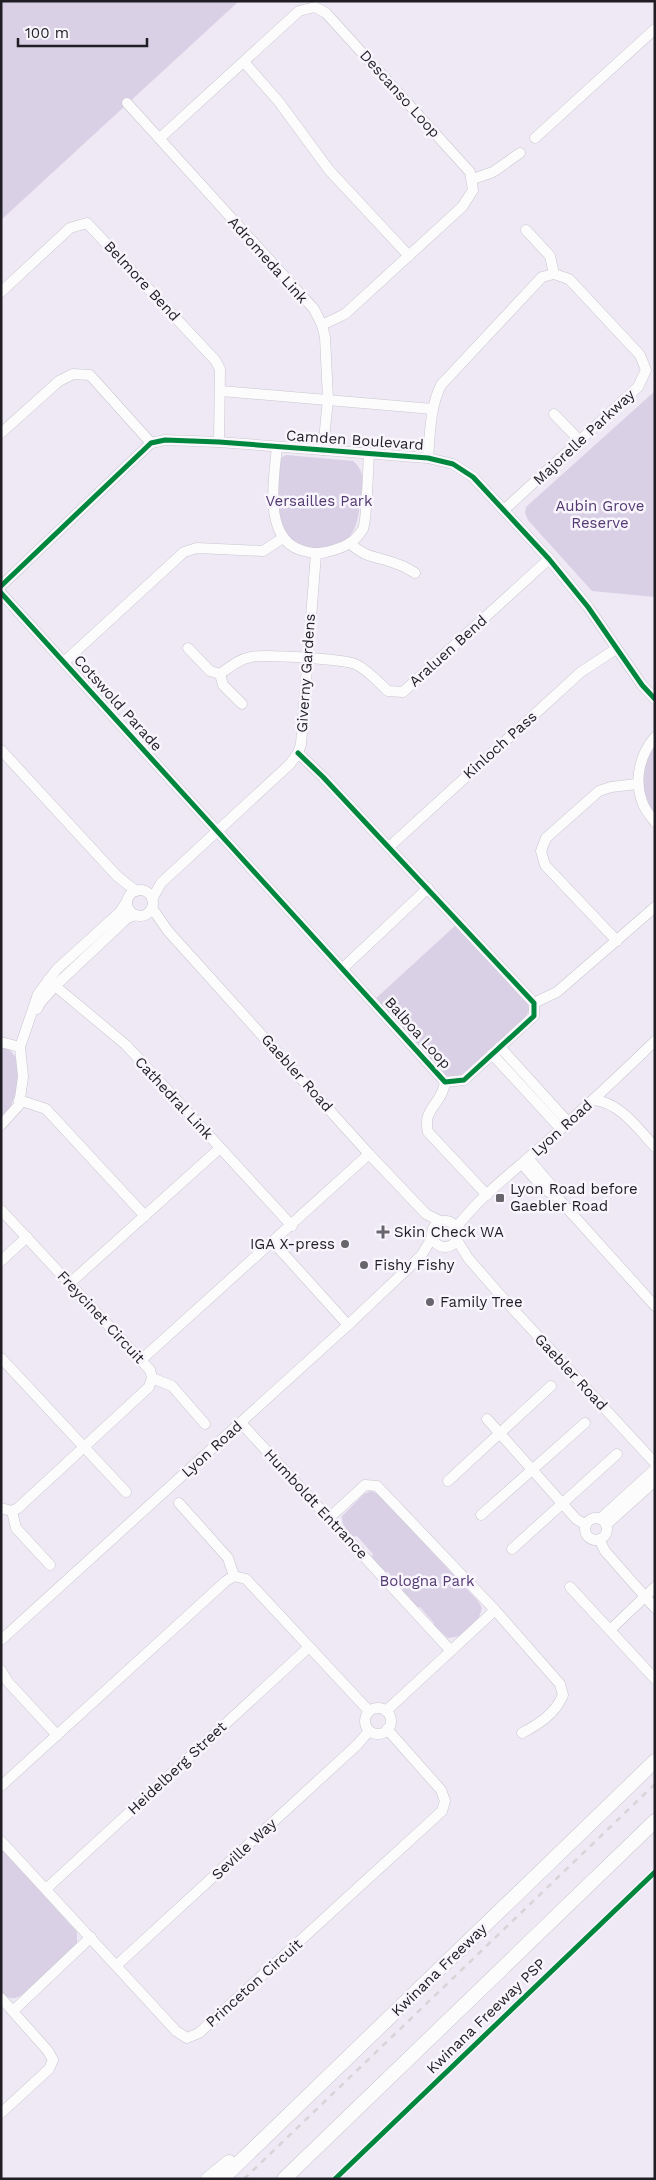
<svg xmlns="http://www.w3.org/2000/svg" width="656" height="2180" viewBox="0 0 656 2180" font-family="'Work Sans',sans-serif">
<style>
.green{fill:#d9d0e5}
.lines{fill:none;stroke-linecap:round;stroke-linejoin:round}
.minor-casing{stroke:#c9c6ce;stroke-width:11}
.highway-casing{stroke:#c9c6ce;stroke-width:15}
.minor{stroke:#fcfcfd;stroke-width:10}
.highway{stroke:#fcfcfd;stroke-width:14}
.rail{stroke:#d5d4d6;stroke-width:2.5;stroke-dasharray:6 6;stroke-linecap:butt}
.cycleway-casing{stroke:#f8f5fc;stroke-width:8}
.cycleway{stroke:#00873e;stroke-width:5}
.poi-dot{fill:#68656d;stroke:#f8f5fc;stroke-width:2}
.labels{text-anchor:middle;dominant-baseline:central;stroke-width:5;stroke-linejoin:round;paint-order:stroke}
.street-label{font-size:15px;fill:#201e24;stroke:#f8f5fc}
.park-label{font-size:15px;fill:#543a72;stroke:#f8f5fc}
.poi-label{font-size:15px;fill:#201e24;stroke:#f8f5fc;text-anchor:start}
</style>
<rect width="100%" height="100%" fill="#eee9f4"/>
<g class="green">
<polygon points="1,1 239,1 1,220"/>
<polygon points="655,391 655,597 592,591 528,520 525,513 526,507"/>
<path d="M286,455L353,461C365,471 363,482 361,496C359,508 359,522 352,533C342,549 312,555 296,546C288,542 279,527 277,518C274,505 278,478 278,464L281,458Z"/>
<path d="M655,744V816C651,809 645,801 642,794C637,778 646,757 655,744Z"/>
<polygon points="456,925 527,1000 529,1009 525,1019 461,1076 447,1078 374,1000"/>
<path d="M1,1046C31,1054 17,1104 1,1121Z"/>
<path d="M371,1491L378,1494L478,1601L482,1608L478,1620L462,1636L448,1638L434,1626V1623L420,1607H416L403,1593V1588L388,1572H384L371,1558L373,1554L357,1536L353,1537C346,1531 342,1525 342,1516L364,1494Z"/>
<path d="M1,1848L77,1932V1943L74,1947C63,1957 29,1993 18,1997C11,2000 7,1997 1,1992Z"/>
</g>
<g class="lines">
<defs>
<g id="minor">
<polyline points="244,62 279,102 329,170 409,256"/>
<polyline points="127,103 314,309 322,325 325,337 328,399 323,450"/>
<polyline points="160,138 299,11 315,7 326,13 470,172 473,190 462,207 345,314 322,325"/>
<polyline points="535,138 655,29"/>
<polyline points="473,179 493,172 520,153"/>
<polyline points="526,230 550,256 554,274"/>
<polyline points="1,292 70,228 87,223 215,360 220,369 219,442"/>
<polyline points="221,391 433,409"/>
<polyline points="554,414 580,441"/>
<polyline points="1,433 59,381 73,374 90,375 151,443"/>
<path d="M277,447C274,478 262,541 304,551C312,553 317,554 326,552C342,548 354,544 363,529C367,521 368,465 369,453"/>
<path d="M428,458C430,434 430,407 441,385L542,277L554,274L569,279L640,355L646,370L638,387L504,510"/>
<path d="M350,543C366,559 378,556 397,564C404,566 410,570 415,573"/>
<polyline points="1,586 151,443 165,440 219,442 428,458 453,464 473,477 549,559 588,607 642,685 655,699"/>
<polyline points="1,593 445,1082 464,1080 534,1016 534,1003 323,777 298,753"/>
<polyline points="188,648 210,671 220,674"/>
<polyline points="64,662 184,552 197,548 263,551 283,538"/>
<path d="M220,674C230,667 239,659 251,657C263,654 343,659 355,664C367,669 378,682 388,691L403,692L549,559"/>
<polyline points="220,674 223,685 242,704"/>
<path d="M655,737C640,754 634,780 642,801C644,809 650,816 655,822"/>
<polyline points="1,750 117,876 136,891"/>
<polyline points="389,847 581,672 616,649"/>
<circle cx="140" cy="903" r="13"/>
<polyline points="152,899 161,883 290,764 298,753 301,744 316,554"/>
<polyline points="152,908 168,931 369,1154 426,1214 442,1222"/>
<polyline points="617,941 545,865 541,851 546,838 599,791 611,787 637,784"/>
<polyline points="342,969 428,888"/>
<polyline points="48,980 126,1045 292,1226"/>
<polyline points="534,1003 557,992 655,907"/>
<polyline points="37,1009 40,1003 55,986 122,923 127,918 136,915"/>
<polyline points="1,1042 20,1047"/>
<polyline points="500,1047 568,1122"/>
<polyline points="492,1054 561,1129"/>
<path d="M445,1082C442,1105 422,1108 428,1132L487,1195"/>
<polyline points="19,1100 46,1109 145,1216"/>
<path d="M593,1100C620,1102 638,1129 655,1147"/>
<polyline points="1,1125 19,1105 23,1077 20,1047 38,994 57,969 120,912 127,901"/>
<polyline points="528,1158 551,1185 556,1196 655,1306"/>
<polyline points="522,1164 544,1189 556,1196"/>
<polyline points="1,1210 150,1370 152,1378 149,1387 18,1508 12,1511 1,1508"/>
<circle cx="445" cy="1234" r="13"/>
<path d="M456,1228C480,1196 513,1172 542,1146C580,1112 618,1077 655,1041"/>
<polyline points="457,1240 468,1258 502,1297 655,1463"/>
<polyline points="273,1242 348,1325"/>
<polyline points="1,1261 27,1237"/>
<polyline points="70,1283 220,1148"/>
<polyline points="1,1358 126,1492"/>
<polyline points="141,1360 369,1154"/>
<polyline points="152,1378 172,1386 205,1424"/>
<polyline points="487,1419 576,1519 586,1525"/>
<polyline points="241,1423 451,1651"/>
<polyline points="448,1481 551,1386"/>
<polyline points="179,1503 228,1558 234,1576"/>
<polyline points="12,1511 16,1528 50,1565"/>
<polyline points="481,1515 585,1423"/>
<path d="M329,1518L365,1485L377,1486L495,1610L560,1684L563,1695C555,1714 539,1724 522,1733"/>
<circle cx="596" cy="1529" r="11"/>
<polyline points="600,1519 655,1469"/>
<polyline points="606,1525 655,1481"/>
<polyline points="599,1539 605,1551 655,1608"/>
<polyline points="512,1549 617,1454"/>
<polyline points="570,1587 655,1679"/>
<polyline points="610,1630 655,1587"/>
<polyline points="1,1640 348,1325 421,1256 433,1236"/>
<polyline points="1,1670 8,1682 57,1735"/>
<circle cx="378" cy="1721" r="13"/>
<polyline points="386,1711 495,1610"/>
<polyline points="1,1786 226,1581 234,1576 246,1579 369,1711"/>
<polyline points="1,1841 176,2031 187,2038 199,2033 442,1811 445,1801 441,1790 387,1729"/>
<polyline points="46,1889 309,1647"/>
<polyline points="117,1965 357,1745 369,1731"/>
<polyline points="1,1998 48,2051 53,2060 49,2069 1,2113"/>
<polyline points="13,2011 91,1937"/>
</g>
<g id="highway">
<polyline points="208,2179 229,2162"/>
<polyline points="222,2179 655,1761"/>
<polyline points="284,2179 655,1821"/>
</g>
</defs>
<use href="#minor" class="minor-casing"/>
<use href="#highway" class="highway-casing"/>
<use href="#minor" class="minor"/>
<use href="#highway" class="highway"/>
<polyline class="rail" points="244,2179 655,1784"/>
<defs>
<g id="cycleway">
<polyline points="1,586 151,443 165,440 219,442 428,458 453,464 473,477 549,559 588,607 642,685 655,699"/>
<polyline points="1,593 445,1082 464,1080 534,1016 534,1003 323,777 298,753"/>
<polyline points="335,2179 655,1872"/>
</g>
</defs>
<use href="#cycleway" class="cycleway-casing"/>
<use href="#cycleway" class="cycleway"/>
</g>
<g class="poi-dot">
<rect x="495" y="1193" width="10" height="10" rx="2.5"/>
<path d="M380.5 1224.5h5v5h5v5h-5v5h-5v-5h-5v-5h5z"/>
<circle cx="345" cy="1244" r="5"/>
<circle cx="364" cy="1265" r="5"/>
<circle cx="430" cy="1302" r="5"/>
</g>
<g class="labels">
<g class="street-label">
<text transform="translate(400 94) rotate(48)">Descanso Loop</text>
<text transform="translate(268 260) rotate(48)">Adromeda Link</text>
<text transform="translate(142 281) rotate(47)">Belmore Bend</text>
<text transform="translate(584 437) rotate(-43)">Majorelle Parkway</text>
<text transform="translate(355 440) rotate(4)">Camden Boulevard</text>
<text transform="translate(448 651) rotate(-42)">Araluen Bend</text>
<text transform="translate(306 673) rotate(-86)">Giverny Gardens</text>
<text transform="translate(118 703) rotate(48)">Cotswold Parade</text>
<text transform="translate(500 745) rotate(-42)">Kinloch Pass</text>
<text transform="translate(418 1033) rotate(48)">Balboa Loop</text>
<text transform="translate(297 1073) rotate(48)">Gaebler Road</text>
<text transform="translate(174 1098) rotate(47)">Cathedral Link</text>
<text transform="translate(562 1128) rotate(-42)">Lyon Road</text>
<text transform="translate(101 1317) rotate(47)">Freycinet Circuit</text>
<text transform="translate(571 1372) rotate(47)">Gaebler Road</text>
<text transform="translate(212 1449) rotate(-42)">Lyon Road</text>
<text transform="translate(316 1504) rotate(47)">Humboldt Entrance</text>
<text transform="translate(177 1768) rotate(-43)">Heidelberg Street</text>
<text transform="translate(244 1849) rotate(-43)">Seville Way</text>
<text transform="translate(439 1970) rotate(-44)">Kwinana Freeway</text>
<text transform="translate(254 1983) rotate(-42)">Princeton Circuit</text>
<text transform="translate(486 2016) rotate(-44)">Kwinana Freeway PSP</text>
</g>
<g class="park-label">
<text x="319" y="501">Versailles Park</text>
<text x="600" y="506">Aubin Grove<tspan x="600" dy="17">Reserve</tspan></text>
<text x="427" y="1581">Bologna Park</text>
</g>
<g class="poi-label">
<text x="510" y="1189">Lyon Road before<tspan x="510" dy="17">Gaebler Road</tspan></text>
<text x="394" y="1232">Skin Check WA</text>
<text x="335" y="1244" text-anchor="end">IGA X-press</text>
<text x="374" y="1265">Fishy Fishy</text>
<text x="440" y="1302">Family Tree</text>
</g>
</g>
<rect width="656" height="2180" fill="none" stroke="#201e24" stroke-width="5"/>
<path d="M18 38v8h129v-8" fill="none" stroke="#201e24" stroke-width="2.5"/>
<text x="25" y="38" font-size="15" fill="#201e24" stroke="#f8f5fc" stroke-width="4" paint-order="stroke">100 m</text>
</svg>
